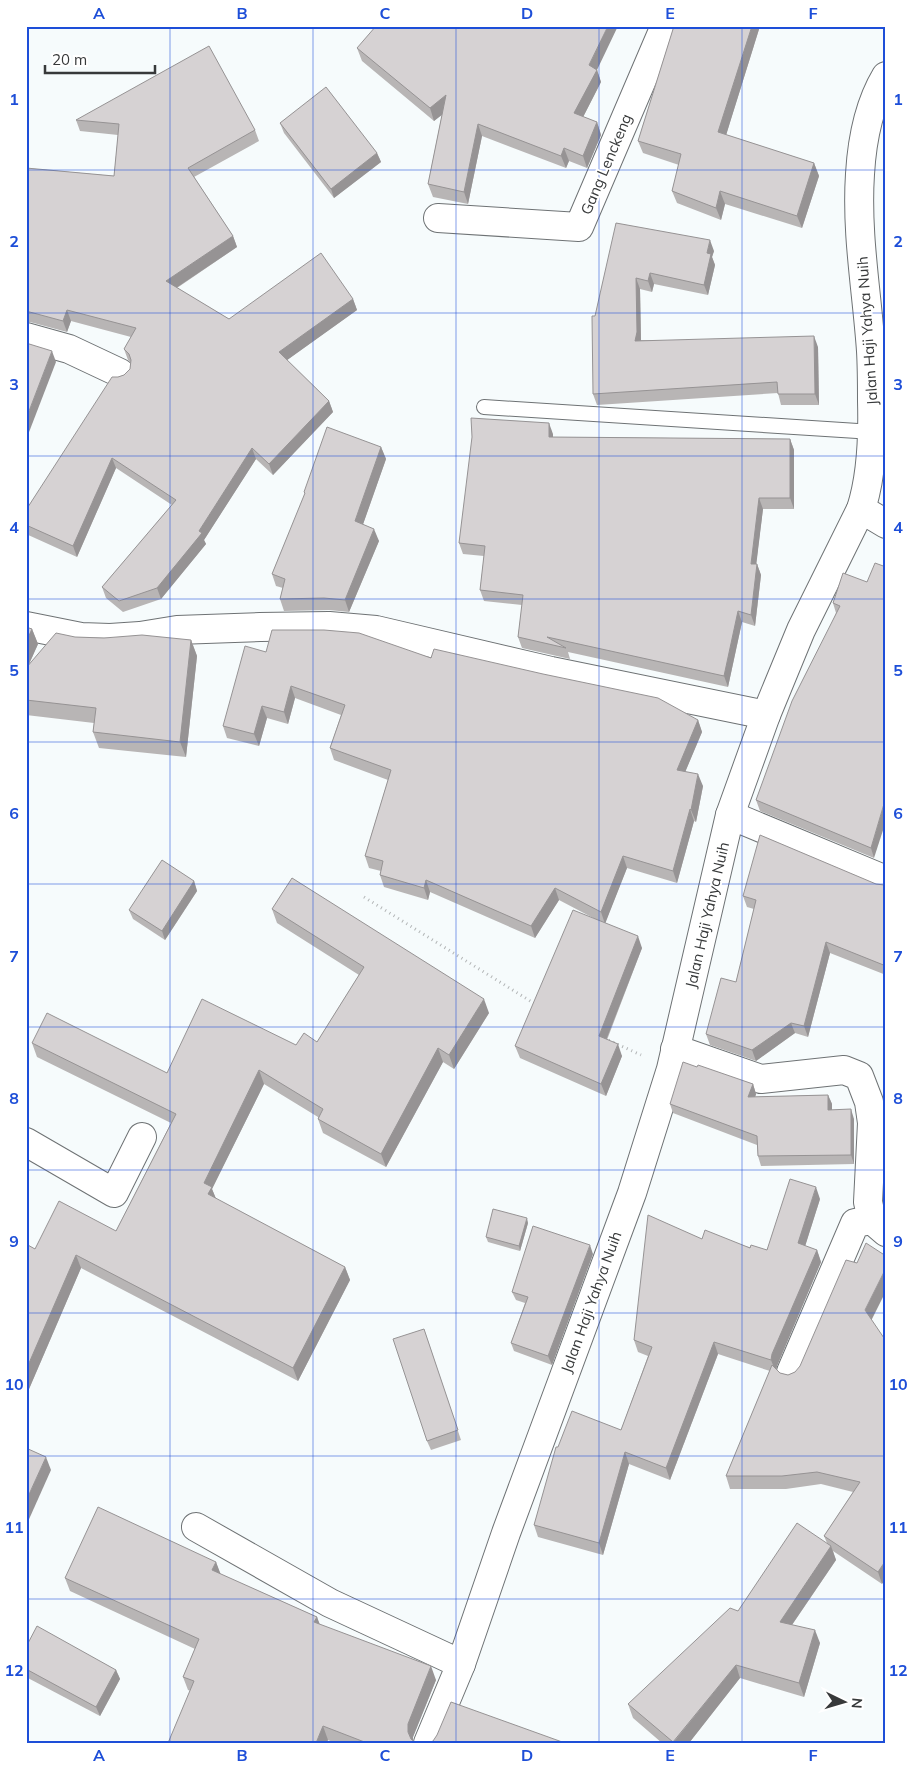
<svg xmlns="http://www.w3.org/2000/svg" width="912" height="1769" viewBox="0 0 912 1769" font-family="Mulish,sans-serif">
<style>
.lines{fill:none;stroke-linecap:round;stroke-linejoin:round}
.service-casing{stroke:#6e7274;stroke-width:16}
.minor-casing{stroke:#6e7274;stroke-width:30}
.path{stroke:#b2b5b6;stroke-width:3;stroke-dasharray:1 4;stroke-linecap:butt}
.service{stroke:#fff;stroke-width:14}
.minor{stroke:#fff;stroke-width:28}
.wall{fill:#b8b5b5}
.shaded-wall{fill:#969394}
.building{fill:#d6d2d3;stroke:#969394}
.grid{fill:none;stroke:#1d4ed8;stroke-width:1;stroke-opacity:0.55}
.labels{text-anchor:middle;dominant-baseline:central;stroke-width:4;stroke-linejoin:round;paint-order:stroke}
.street-label{font-size:15px;fill:#37393a;stroke:#fff}
.neatline{fill:none;stroke:#1d4ed8;stroke-width:2}
.grid-label{font-size:16px;text-anchor:middle;font-weight:bold;fill:#1d4ed8}
</style>
<rect width="100%" height="100%" fill="#f6fbfc"/>
<g class="lines">
<defs>
<polyline id="service" points="484,407 873,432"/>
<g id="minor">
<polyline points="438,218 579,227 665,26"/>
<polyline points="26,337 69,349 120,373"/>
<polyline points="861,509 886,524"/>
<polyline points="26,626 81,637 110,638 140,636 177,630 260,627 329,626 376,630 551,671 766,715"/>
<polyline points="730,815 886,880"/>
<polyline points="675,1049 761,1079 844,1070 859,1076 869,1102 872,1123 868,1202 872,1220 886,1232"/>
<polyline points="26,1142 114,1193 142,1137"/>
<polyline points="791,1372 855,1223 872,1220"/>
<polyline points="196,1527 330,1603 461,1664"/>
<path d="M428,1743L461,1664L506,1533L632,1193L671,1069L730,815L766,715L801,630L861,509C872,475 873,437 872,401C872,384 872,368 871,351C867,292 856,234 860,174C862,140 868,106 886,76"/>
</g>
</defs>
<use href="#service" class="service-casing"/>
<use href="#minor" class="minor-casing"/>
<g class="path">
<polyline points="364,897 535,1004"/>
<polyline points="604,1038 641,1055"/>
</g>
<use href="#service" class="service"/>
<use href="#minor" class="minor"/>
</g>
<g class="wall">
<polygon points="674,26 760,26 726,135 814,163 819,176 802,228 725,204 721,220 677,203 672,191 679,165 643,153 638,141"/>
<polygon points="357,48 597,70 601,82 583,117 597,122 601,135 587,168 569,161 566,168 482,136 468,204 433,197 428,184 442,114 434,121 362,61"/>
<polygon points="76,120 255,130 259,141 194,177 233,236 237,247 177,288 229,319 353,299 357,310 287,360 329,401 333,412 273,475 256,459 204,540 206,544 161,599 123,612 106,598 102,587 172,505 116,468 77,557 26,534 26,510 118,377 124,375 130,369 131,363 128,360 124,349 131,337 71,321 67,332 30,322 26,322 26,168 114,176 118,135 80,131"/>
<polygon points="280,123 377,153 381,162 334,198 284,133"/>
<polygon points="616,223 714,251 712,257 715,265 708,295 654,284 652,292 640,289 641,340 818,347 819,405 781,405 778,393 597,405 593,394"/>
<polygon points="553,434 553,437 790,439 794,450 794,509 763,509 756,564 757,564 761,575 755,626 742,622 728,687 568,652 570,659 522,648 518,637 522,605 484,601 480,590 484,556 463,554 459,543"/>
<polygon points="381,447 386,459 363,524 379,541 349,612 329,610 284,611 280,599 283,588 276,586 272,574 305,494 304,492"/>
<polygon points="867,582 874,858 760,811 756,800 836,613 833,603"/>
<polygon points="26,627 32,629 38,644 29,664 75,637 191,640 197,656 186,757 99,748 93,732 94,723 26,715"/>
<polygon points="266,652 431,658 698,720 702,732 685,772 703,786 696,822 694,821 677,883 627,868 605,923 642,948 607,1040 622,1056 606,1096 520,1058 515,1046 599,921 559,900 535,938 430,892 428,900 384,887 380,875 381,871 369,868 365,856 388,780 334,760 330,748 341,715 295,698 288,724 267,718 259,746 227,738 223,726"/>
<polygon points="194,881 197,891 165,940 133,919 129,910"/>
<polygon points="876,884 884,885 886,884 886,975 830,953 808,1037 795,1033 756,1061 710,1045 706,1034 736,982 754,909 747,907 743,896"/>
<polygon points="272,909 489,1013 454,1069 443,1062 386,1167 323,1133 318,1119 318,1117 264,1084 212,1189 216,1199 345,1267 350,1280 298,1381 81,1268 26,1396 26,1244 35,1249 116,1231 171,1123 37,1057 32,1043 167,1073 296,1045 317,1042 359,975 277,923"/>
<polygon points="697,1067 753,1084 756,1094 755,1097 828,1095 832,1104 832,1110 854,1119 854,1164 761,1166 758,1156 757,1145 673,1113 670,1104"/>
<polygon points="820,1199 805,1246 817,1250 821,1262 777,1366 776,1369 780,1373 788,1375 795,1372 872,1320 882,1584 833,1551 836,1560 792,1625 820,1643 804,1697 740,1678 689,1743 662,1743 633,1718 628,1704 738,1611 827,1543 824,1536 853,1492 821,1484 786,1489 730,1489 726,1476 770,1371 718,1354 670,1480 629,1464 603,1555 538,1537 534,1525 558,1447 621,1430 648,1356 638,1352 634,1340 702,1239 767,1250"/>
<polygon points="528,1223 520,1251 488,1242 486,1237"/>
<polygon points="593,1254 552,1365 514,1351 511,1343 525,1303 516,1300 512,1292"/>
<polygon points="424,1329 461,1440 431,1450 427,1441"/>
<polygon points="216,1562 220,1574 317,1617 319,1624 436,1680 413,1737 413,1741 416,1743 336,1743 188,1690 183,1677 195,1649 70,1591 65,1578"/>
<polygon points="26,1647 116,1670 120,1679 100,1716 26,1677"/>
</g>
<g class="shaded-wall">
<polygon points="608,26 618,26 597,70 601,82 579,125 574,113 589,65"/>
<polygon points="752,26 760,26 723,145 718,132"/>
<polygon points="446,95 451,108 434,121 430,108"/>
<polygon points="597,122 601,135 587,168 583,156"/>
<polygon points="478,124 482,136 468,204 464,192"/>
<polygon points="564,148 569,161 566,168 561,156"/>
<polygon points="377,153 381,162 334,198 331,189"/>
<polygon points="814,163 819,176 802,228 797,216"/>
<polygon points="720,191 725,204 721,220 716,208"/>
<polygon points="233,236 237,247 170,292 166,281"/>
<polygon points="710,240 714,251 712,257 715,265 708,295 704,285 707,253"/>
<polygon points="650,273 654,284 652,292 648,281"/>
<polygon points="636,278 640,289 641,342 635,341"/>
<polygon points="353,299 357,310 283,363 279,352"/>
<polygon points="67,310 71,321 67,332 63,321"/>
<polygon points="814,336 818,347 819,405 815,394"/>
<polygon points="52,351 56,362 26,440 26,419"/>
<polygon points="329,401 333,412 273,475 269,464"/>
<polygon points="549,423 553,434 553,448 549,437"/>
<polygon points="790,439 794,450 794,509 790,498"/>
<polygon points="381,447 386,459 360,533 355,521"/>
<polygon points="252,448 256,459 204,540 206,544 161,599 157,588 199,531"/>
<polygon points="112,458 116,468 77,557 73,546"/>
<polygon points="759,498 763,509 755,575 751,564"/>
<polygon points="374,529 379,541 349,612 345,600"/>
<polygon points="757,564 761,575 755,626 751,615"/>
<polygon points="738,611 742,622 728,687 724,676"/>
<polygon points="32,629 38,644 26,671 26,642"/>
<polygon points="191,640 197,656 186,757 180,742"/>
<polygon points="291,686 295,698 288,724 284,712"/>
<polygon points="262,706 267,718 259,746 254,734"/>
<polygon points="698,720 702,732 681,782 677,770"/>
<polygon points="698,774 703,786 696,822 691,810"/>
<polygon points="886,797 886,821 874,858 871,848"/>
<polygon points="690,809 694,821 677,883 673,871"/>
<polygon points="623,856 627,868 605,924 601,912"/>
<polygon points="426,880 430,892 428,900 424,888"/>
<polygon points="194,881 197,891 165,940 162,931"/>
<polygon points="555,888 559,900 535,938 531,926"/>
<polygon points="638,936 642,948 603,1048 599,1036"/>
<polygon points="826,942 830,953 808,1037 804,1026"/>
<polygon points="484,999 489,1013 454,1069 449,1055"/>
<polygon points="791,1023 795,1033 756,1061 752,1050"/>
<polygon points="618,1044 622,1056 606,1096 601,1084"/>
<polygon points="438,1048 443,1062 386,1167 381,1154"/>
<polygon points="259,1070 264,1084 212,1189 217,1201 213,1208 204,1183"/>
<polygon points="753,1084 756,1094 752,1107 748,1097"/>
<polygon points="828,1095 832,1104 832,1119 828,1110"/>
<polygon points="851,1109 854,1119 854,1164 851,1155"/>
<polygon points="816,1187 820,1199 802,1256 798,1243"/>
<polygon points="527,1218 528,1223 520,1251 519,1246"/>
<polygon points="590,1245 593,1254 552,1365 548,1356"/>
<polygon points="817,1250 821,1262 777,1366 776,1373 771,1360 772,1354"/>
<polygon points="76,1255 81,1268 26,1396 26,1370"/>
<polygon points="345,1267 350,1280 298,1381 293,1368"/>
<polygon points="886,1268 886,1291 870,1323 865,1310"/>
<polygon points="714,1342 718,1354 670,1480 666,1468"/>
<polygon points="625,1452 629,1464 603,1555 599,1543"/>
<polygon points="46,1457 51,1470 26,1526 26,1501"/>
<polygon points="831,1546 836,1560 785,1635 780,1622"/>
<polygon points="886,1560 886,1579 882,1584 878,1572"/>
<polygon points="216,1562 221,1575 212,1570"/>
<polygon points="317,1617 322,1630 314,1622"/>
<polygon points="815,1630 820,1643 804,1697 799,1683"/>
<polygon points="736,1665 740,1678 689,1743 673,1743"/>
<polygon points="431,1666 436,1680 413,1737 413,1743 408,1732 408,1724"/>
<polygon points="116,1670 120,1679 100,1716 96,1707"/>
<polygon points="323,1726 328,1740 327,1743 316,1743"/>
</g>
<g class="building">
<polygon points="376,26 608,26 589,65 597,70 574,113 597,122 583,156 564,148 561,156 478,124 464,192 428,184 446,95 430,108 357,48"/>
<polygon points="674,26 752,26 718,132 814,163 797,216 720,191 716,208 672,191 681,154 638,141"/>
<polygon points="209,46 255,130 188,168 233,236 166,281 229,319 321,253 353,299 279,352 329,401 269,464 252,448 199,531 202,533 157,588 119,601 102,587 176,500 112,458 73,546 26,525 26,510 112,377 118,377 124,375 130,369 131,360 129,354 124,349 136,328 67,310 63,321 26,311 26,168 114,176 119,124 76,120"/>
<polygon points="326,87 377,153 331,189 280,123"/>
<polygon points="616,223 710,240 707,253 711,254 704,285 650,273 648,281 636,278 637,332 635,341 814,336 815,394 778,394 777,382 593,394 592,316 595,316"/>
<polygon points="26,343 52,351 26,419"/>
<polygon points="471,418 549,423 549,437 790,439 790,498 759,498 751,564 757,564 751,615 738,611 724,676 547,637 566,648 518,637 523,595 480,590 485,546 459,543 472,437"/>
<polygon points="327,427 381,447 355,521 374,529 345,600 324,598 280,599 285,579 272,574 305,493 304,492"/>
<polygon points="875,563 886,567 886,797 871,848 756,800 792,701 840,606 833,603 843,573 867,582"/>
<polygon points="26,627 32,629 26,642"/>
<polygon points="272,630 324,630 359,633 431,658 434,649 543,674 658,698 698,720 677,770 698,774 691,810 690,809 673,871 623,856 601,912 555,888 531,926 426,880 424,888 380,875 383,861 365,856 391,770 330,748 345,705 291,686 284,712 262,706 254,734 223,726 245,646 266,652"/>
<polygon points="56,633 75,637 104,638 142,635 191,640 180,742 93,732 96,708 26,700 26,668"/>
<polygon points="760,835 876,884 884,885 886,884 886,966 826,942 804,1026 791,1023 752,1050 706,1034 721,978 736,982 756,900 743,896"/>
<polygon points="162,860 194,881 162,931 129,910"/>
<polygon points="292,878 484,999 449,1055 438,1048 381,1154 318,1119 323,1109 259,1070 204,1183 212,1187 208,1194 345,1267 293,1368 76,1255 26,1370 26,1244 35,1249 59,1201 116,1231 176,1114 32,1043 47,1013 167,1073 202,999 296,1045 304,1033 317,1042 364,967 272,909"/>
<polygon points="573,910 638,936 599,1036 618,1044 601,1084 515,1046"/>
<polygon points="683,1062 697,1067 698,1065 753,1084 748,1097 828,1095 828,1110 851,1109 851,1155 758,1156 757,1136 670,1104"/>
<polygon points="790,1179 816,1187 798,1243 817,1250 772,1354 771,1360 714,1342 666,1468 625,1452 599,1543 534,1525 556,1447 558,1447 572,1411 621,1430 652,1347 634,1340 648,1215 702,1239 705,1230 750,1248 751,1245 767,1250"/>
<polygon points="493,1209 527,1218 519,1246 486,1237"/>
<polygon points="533,1226 590,1245 548,1356 511,1343 528,1297 512,1292"/>
<polygon points="866,1243 886,1256 886,1268 865,1310 886,1341 886,1560 878,1572 824,1536 860,1482 817,1472 782,1476 726,1476 772,1365 780,1373 788,1375 795,1372 800,1366 846,1260 857,1263"/>
<polygon points="424,1329 458,1430 427,1441 393,1339"/>
<polygon points="26,1448 46,1457 26,1501"/>
<polygon points="98,1507 216,1562 212,1570 317,1617 314,1622 431,1666 408,1724 408,1732 411,1739 416,1743 367,1743 323,1726 316,1743 168,1743 194,1681 183,1677 199,1639 65,1578"/>
<polygon points="797,1523 831,1546 780,1622 815,1630 799,1683 736,1665 673,1742 628,1704 730,1608 738,1611"/>
<polygon points="37,1626 116,1670 96,1707 26,1669 26,1647"/>
<polygon points="451,1702 565,1743 430,1743 433,1741 437,1735"/>
</g>
<path class="grid" d="M170,26V1743M313,26V1743M456,26V1743M599,26V1743M742,26V1743M26,170H886M26,313H886M26,456H886M26,599H886M26,742H886M26,884H886M26,1027H886M26,1170H886M26,1313H886M26,1456H886M26,1599H886"/>
<g class="labels">
<g class="street-label">
<text transform="translate(606 164) rotate(-67)">Gang Lenckeng</text>
<text transform="translate(867 331) rotate(-94)">Jalan Haji Yahya Nuih</text>
<text transform="translate(707 915) rotate(-77)">Jalan Haji Yahya Nuih</text>
<text transform="translate(591 1302) rotate(-70)">Jalan Haji Yahya Nuih</text>
</g>
</g>
<rect width="912" height="1769" fill="none" stroke="#ffffff" stroke-width="55"/>
<g transform="translate(844 1702) rotate(95)" stroke="#ffffff" stroke-width="4" paint-order="stroke">
<path d="M0-4L9 19L0 12L-9 19Z" fill="#37393a"/>
<text y="-8" font-size="14" font-weight="bold" text-anchor="middle" fill="#37393a">N</text>
</g>
<path d="M45 65v8h110v-8" fill="none" stroke="#37393a" stroke-width="2.5"/>
<text x="52" y="65" font-size="15" fill="#37393a" stroke="#ffffff" stroke-width="4" paint-order="stroke">20 m</text>
<rect x="28" y="28" width="856" height="1714" class="neatline"/>
<g class="grid-label">
<text x="99" y="19">A</text>
<text x="242" y="19">B</text>
<text x="385" y="19">C</text>
<text x="527" y="19">D</text>
<text x="670" y="19">E</text>
<text x="813" y="19">F</text>
<text x="14" y="105">1</text>
<text x="898" y="105">1</text>
<text x="14" y="247">2</text>
<text x="898" y="247">2</text>
<text x="14" y="390">3</text>
<text x="898" y="390">3</text>
<text x="14" y="533">4</text>
<text x="898" y="533">4</text>
<text x="14" y="676">5</text>
<text x="898" y="676">5</text>
<text x="14" y="819">6</text>
<text x="898" y="819">6</text>
<text x="14" y="962">7</text>
<text x="898" y="962">7</text>
<text x="14" y="1104">8</text>
<text x="898" y="1104">8</text>
<text x="14" y="1247">9</text>
<text x="898" y="1247">9</text>
<text x="14" y="1390">10</text>
<text x="898" y="1390">10</text>
<text x="14" y="1533">11</text>
<text x="898" y="1533">11</text>
<text x="14" y="1676">12</text>
<text x="898" y="1676">12</text>
<text x="99" y="1761">A</text>
<text x="242" y="1761">B</text>
<text x="385" y="1761">C</text>
<text x="527" y="1761">D</text>
<text x="670" y="1761">E</text>
<text x="813" y="1761">F</text>
</g>
</svg>
